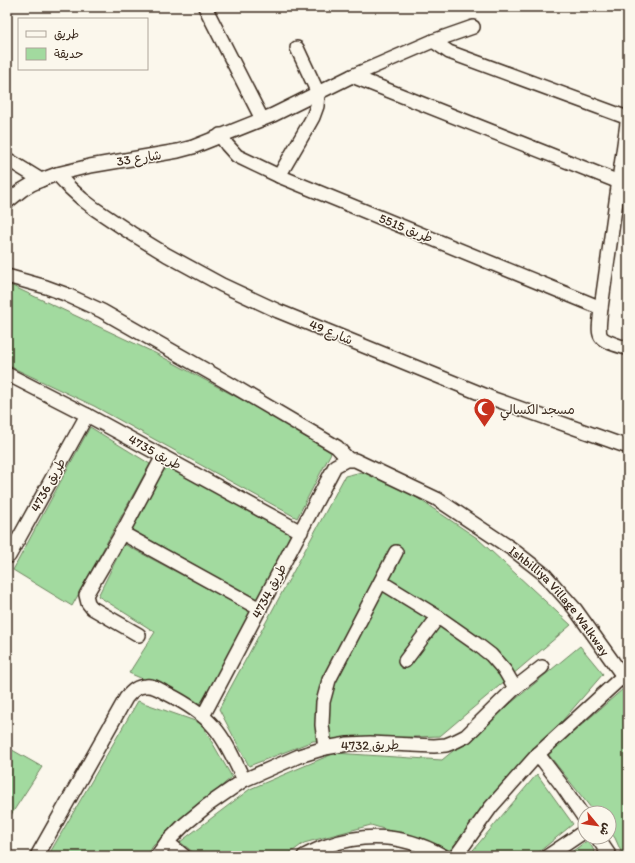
<svg xmlns="http://www.w3.org/2000/svg" width="635" height="863" viewBox="0 0 635 863" font-family="Itim,'Playpen Sans Arabic',sans-serif">
<style>
.green{fill:#a2da9f;stroke:#6e825e}
.lines{fill:none;stroke-linecap:round;stroke-linejoin:round}
.minor-casing{stroke:#3b2a1e;stroke-width:16}
.minor{stroke:#fbf7ec;stroke-width:13}
.labels{text-anchor:middle;dominant-baseline:central;stroke-width:3;stroke-linejoin:round;paint-order:stroke}
.street-label{font-size:13px;fill:#3b2a1e;stroke:#fbf7ec}
.poi-label{font-size:13px;fill:#3b2a1e;stroke:#fbf7ec;text-anchor:start}
</style>
<rect width="100%" height="100%" fill="#fbf7ec"/>
<filter id="ink" filterUnits="userSpaceOnUse"><feTurbulence type="fractalNoise" baseFrequency=".025" numOctaves="2"/><feDisplacementMap in="SourceGraphic" scale="8" xChannelSelector="R" yChannelSelector="G"/><feConvolveMatrix kernelMatrix="1 2 1 2 8 2 1 2 1" color-interpolation-filters="sRGB"/></filter>
<g filter="url(#ink)">
<g class="green">
<polygon points="8,284 155,353 333,449 297,518 94,406 7,365 7,287"/>
<polygon points="90,427 150,464 72,606 13,570"/>
<polygon points="165,465 292,535 257,600 131,529"/>
<polygon points="374,469 477,538 571,625 440,736 313,741 249,766 219,709 345,476"/>
<polygon points="124,544 257,615 200,704 129,673 155,632 98,596"/>
<polygon points="580,646 603,674 450,850 371,825 304,843 286,856 198,856 180,842 250,789 335,753 442,760"/>
<polygon points="623,689 628,698 628,856 623,856 615,838 609,830 609,813 595,813 548,754"/>
<polygon points="138,701 201,723 232,777 153,846 147,856 48,856"/>
<polygon points="7,747 42,767 7,821"/>
<polygon points="537,774 573,824 534,856 468,856"/>
<polygon points="588,840 597,856 566,856"/>
</g>
<g class="lines">
<defs>
<g id="minor">
<polyline points="205,7 262,119"/>
<polyline points="433,41 449,52 628,118"/>
<polyline points="352,76 619,182"/>
<polyline points="220,135 227,145 237,156 279,176 601,308"/>
<polyline points="7,159 41,180"/>
<polyline points="57,174 70,188 82,199 95,209 131,233 167,255 222,285 278,311 494,399 628,447"/>
<polyline points="279,176 308,126 313,117 317,106 318,93 297,48"/>
<polyline points="7,202 22,190 32,184 41,180 57,174 90,166 178,151 193,147 273,115 352,76 433,41 473,27"/>
<polyline points="7,276 46,287 65,294 102,311 230,384 337,447 348,459"/>
<path d="M626,348C595,338 598,340 601,308L628,116"/>
<polyline points="7,374 87,415 301,532"/>
<polyline points="122,533 260,609"/>
<polyline points="9,556 87,415"/>
<polyline points="381,582 438,617 478,645 491,655 505,671 515,688"/>
<polyline points="139,635 92,608 88,603 86,595 122,533 163,456"/>
<polyline points="405,661 438,617"/>
<path id="s1" d="M203,716L335,466L346,460H355L437,499L512,549L544,574L575,609L628,683"/>
<polyline points="325,748 322,725 323,702 329,680 396,552"/>
<polyline points="538,754 563,787 585,819"/>
<polyline points="597,837 610,856"/>
<polyline points="167,842 184,856"/>
<path d="M37,856L126,698C132,691 137,686 146,686C154,685 160,690 166,693C184,702 201,712 214,727C227,742 235,762 244,780"/>
<polyline points="157,856 167,842 185,824 208,805 244,780 299,756 325,748 348,744 370,743 434,746 446,745 456,741 466,736 515,688 542,667"/>
<path d="M304,856C311,853 319,848 327,846C367,832 406,835 443,856"/>
<polyline points="456,856 491,807 538,754 623,676"/>
<polyline points="548,856 585,831"/>
</g>
</defs>
<use href="#minor" class="minor-casing"/>
<use href="#minor" class="minor"/>
</g>
</g>
<defs>
<symbol id="mosque-pin" viewBox="-11 -11 22 30"><path d="M0 17L-7.5 6A9.5 9.5 0 1 1 7.5 6Z" fill="#c8321e" stroke="#fbf7ec"/><path d="M3.5-4.9A6 6 0 1 0 3.5 4.9A5 5 0 1 1 3.5-4.9Z" fill="#fff"/></symbol>
</defs>
<g fill-rule="evenodd">
<use href="#mosque-pin" x="472" y="396" width="25" height="34"/>
</g>
<g class="labels">
<g class="street-label">
<text transform="translate(139 158) rotate(-9)">شارع 33</text>
<text transform="translate(406 228) rotate(22)">طريق 5515</text>
<text transform="translate(331 332) rotate(22)">شارع 49</text>
<text transform="translate(155 452) rotate(29)">طريق 4735</text>
<text transform="translate(48 485) rotate(-61)">طريق 4736</text>
<text transform="translate(269 591) rotate(-62)">طريق 4734</text>
<text stroke="none"><textPath href="#s1" startOffset="556">Ishbilliya Village Walkway</textPath></text>
<text transform="translate(370 745) rotate(-1)">طريق 4732</text>
</g>
<g class="poi-label">
<text x="500" y="409">مسجد الكسالي</text>
</g>
</g>
<rect width="635" height="863" fill="none" stroke="#fbf7ec" stroke-width="24"/>
<rect x="12" y="12" width="611" height="839" fill="none" stroke="#3b2a1e" stroke-width="1.5" filter="url(#ink)"/>
<rect x="18" y="18" width="130" height="52" fill="#fbf7ec" stroke="#aea59a"/>
<rect x="26" y="31" width="20" height="6" fill="#fbf7ec" stroke="#aea59a"/>
<text x="54" y="38" font-size="12" fill="#3b2a1e">طريق</text>
<rect x="26" y="48" width="20" height="12" fill="#a2da9f" stroke="#aea59a"/>
<text x="54" y="58" font-size="12" fill="#3b2a1e">حديقة</text>
<g transform="translate(597 825) rotate(119)"><circle r="19" fill="#fbf7ec" stroke="#aea59a"/>
<path d="M0-3L7 15L0 10L-7 15Z" fill="#c8321e"/>
<text y="-6" font-size="11" font-weight="bold" text-anchor="middle" fill="#3b2a1e">ش</text>
</g>
</svg>
